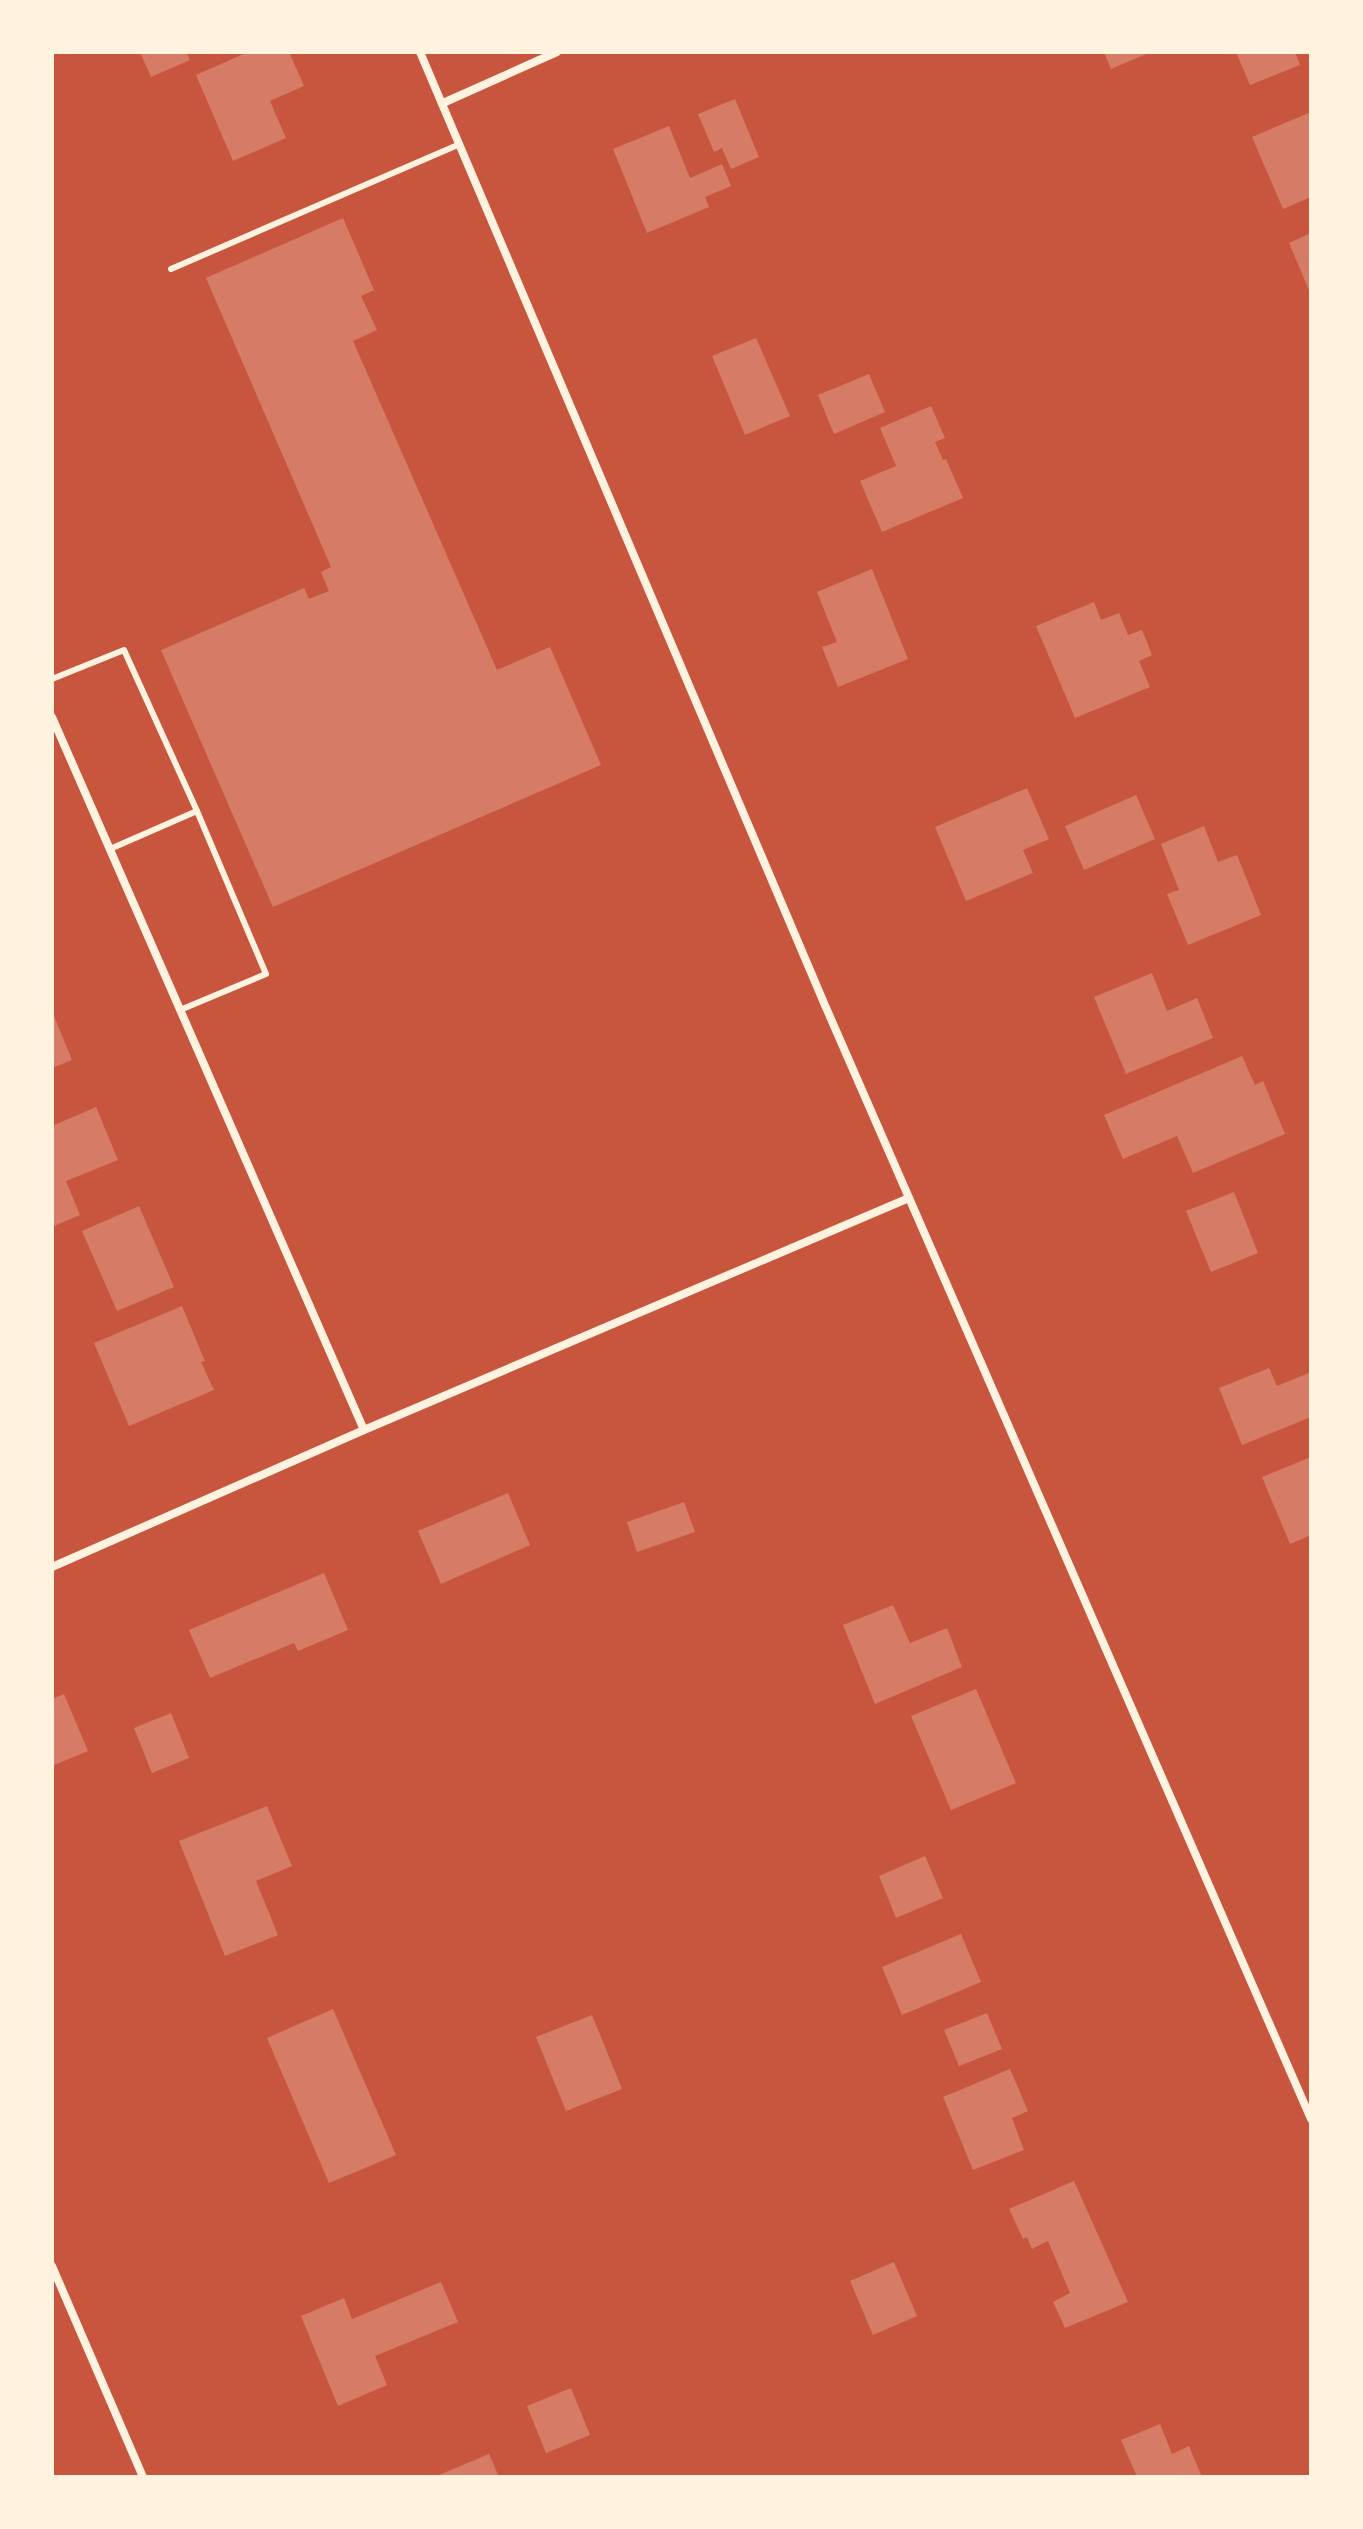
<svg xmlns="http://www.w3.org/2000/svg" width="1363" height="2529" viewBox="0 0 1363 2529" font-family="'PT Serif',serif">
<style>
.building{fill:#d67c66}
.lines{fill:none;stroke-linecap:round;stroke-linejoin:round}
.service{stroke:#fff3e0;stroke-width:6}
.minor{stroke:#fff3e0;stroke-width:8}
</style>
<rect width="100%" height="100%" fill="#c8553d"/>
<g class="building">
<polygon points="140,52 186,52 190,60 151,77"/>
<polygon points="248,52 289,52 304,86 270,101 286,138 233,161 196,75"/>
<polygon points="1104,52 1151,52 1111,69"/>
<polygon points="1236,52 1295,52 1300,65 1250,85"/>
<polygon points="735,99 759,157 731,169 722,148 714,152 698,114"/>
<polygon points="1311,112 1311,197 1283,209 1252,137"/>
<polygon points="669,126 690,178 722,164 731,186 705,197 709,207 647,233 613,149"/>
<polygon points="343,218 374,290 361,296 377,330 353,341 497,670 550,647 601,765 273,907 161,650 304,588 309,599 329,591 321,572 331,567 206,278"/>
<polygon points="1311,233 1311,295 1289,243"/>
<polygon points="756,338 790,416 745,435 712,356"/>
<polygon points="869,374 885,412 834,434 818,395"/>
<polygon points="931,406 945,438 935,442 943,460 946,459 963,498 882,532 860,481 896,466 880,428"/>
<polygon points="872,569 908,659 838,687 822,647 837,642 817,592"/>
<polygon points="1094,602 1101,620 1119,613 1128,635 1142,630 1152,655 1139,661 1150,687 1075,718 1036,626"/>
<polygon points="1027,788 1049,839 1023,850 1033,873 966,901 935,827"/>
<polygon points="1136,795 1155,839 1084,870 1065,826"/>
<polygon points="1204,826 1218,862 1237,855 1261,915 1188,945 1167,894 1179,890 1161,844"/>
<polygon points="1152,973 1167,1011 1197,998 1213,1038 1126,1074 1094,997"/>
<polygon points="52,1011 72,1060 52,1068"/>
<polygon points="1242,1056 1255,1085 1263,1081 1285,1134 1193,1173 1177,1136 1123,1159 1104,1115"/>
<polygon points="96,1107 118,1160 66,1181 80,1215 52,1227 52,1126"/>
<polygon points="1234,1192 1258,1253 1211,1272 1186,1211"/>
<polygon points="139,1206 174,1287 117,1311 82,1231"/>
<polygon points="182,1306 205,1361 201,1362 214,1390 129,1426 94,1343"/>
<polygon points="1269,1368 1277,1386 1311,1372 1311,1417 1242,1445 1219,1388"/>
<polygon points="1311,1457 1311,1535 1290,1544 1262,1477"/>
<polygon points="508,1493 530,1545 441,1584 418,1531"/>
<polygon points="684,1502 695,1532 637,1552 627,1522"/>
<polygon points="324,1573 348,1630 298,1651 294,1643 210,1678 189,1630"/>
<polygon points="893,1605 910,1643 947,1628 962,1667 875,1704 843,1625"/>
<polygon points="976,1689 1016,1783 951,1810 911,1716"/>
<polygon points="64,1694 88,1751 52,1766 52,1699"/>
<polygon points="171,1713 189,1758 152,1773 134,1728"/>
<polygon points="267,1806 292,1866 256,1881 278,1935 225,1956 179,1841"/>
<polygon points="925,1856 943,1898 896,1918 879,1876"/>
<polygon points="961,1934 981,1982 902,2015 882,1967"/>
<polygon points="333,2009 396,2155 329,2183 267,2038"/>
<polygon points="987,2013 1002,2049 959,2066 944,2030"/>
<polygon points="592,2015 622,2089 566,2111 536,2037"/>
<polygon points="1010,2069 1028,2111 1012,2118 1024,2150 973,2170 943,2097"/>
<polygon points="1074,2181 1128,2302 1065,2328 1053,2302 1070,2293 1048,2241 1032,2249 1027,2237 1023,2239 1009,2209"/>
<polygon points="894,2262 917,2316 873,2335 850,2281"/>
<polygon points="441,2282 458,2322 375,2356 387,2385 338,2406 301,2316 344,2298 352,2319"/>
<polygon points="571,2388 590,2435 546,2453 527,2406"/>
<polygon points="1160,2424 1172,2454 1189,2446 1202,2477 1137,2477 1121,2440"/>
<polygon points="489,2454 499,2477 434,2477"/>
</g>
<g class="lines">
<g class="service">
<polyline points="171,269 460,144"/>
<polyline points="52,679 124,650 197,811 266,974 180,1010"/>
<polyline points="110,849 197,811"/>
</g>
<g class="minor">
<polyline points="420,52 824,1003 1311,2119"/>
<polyline points="443,103 557,52"/>
<polyline points="52,717 364,1430"/>
<polyline points="52,1567 364,1430 909,1198"/>
<polyline points="52,2266 143,2477"/>
</g>
</g>
<rect width="1363" height="2529" fill="none" stroke="#fff3e0" stroke-width="108"/>
</svg>
